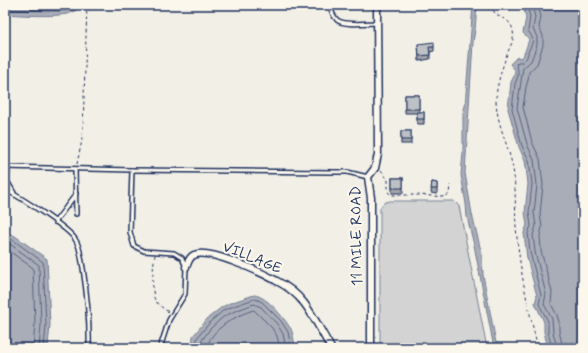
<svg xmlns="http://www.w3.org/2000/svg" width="588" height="353" viewBox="0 0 588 353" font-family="Mynerve,sans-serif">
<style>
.green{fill:#d2d3d2;stroke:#768198}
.water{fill:#a9adb7;stroke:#707b93}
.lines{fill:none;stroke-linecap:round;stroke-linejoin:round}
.shore{stroke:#546182;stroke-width:1}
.lane-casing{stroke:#1b2f5e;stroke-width:6}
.street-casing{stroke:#1b2f5e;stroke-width:9}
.path{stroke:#1b2f5e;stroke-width:1;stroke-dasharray:3 3;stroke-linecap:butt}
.lane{stroke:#fbf7ec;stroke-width:3}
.street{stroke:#fbf7ec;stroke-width:6}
.wall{fill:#a3a5a9;stroke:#1b2f5e}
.building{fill:#bdc0c4;stroke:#1b2f5e}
.labels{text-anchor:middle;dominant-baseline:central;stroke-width:4;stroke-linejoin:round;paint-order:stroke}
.street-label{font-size:15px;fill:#1b2f5e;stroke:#fbf7ec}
</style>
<rect width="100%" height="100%" fill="#f2efe6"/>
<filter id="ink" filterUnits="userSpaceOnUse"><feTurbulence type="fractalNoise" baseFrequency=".025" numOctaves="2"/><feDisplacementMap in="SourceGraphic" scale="8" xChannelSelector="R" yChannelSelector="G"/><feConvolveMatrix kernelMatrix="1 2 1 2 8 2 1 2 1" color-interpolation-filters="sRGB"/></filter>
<g filter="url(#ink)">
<path class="green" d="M390,201H454L459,206L487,348H380V209C382,203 385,202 390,201Z"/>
<g class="water">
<path d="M5,5H78C77,8 77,10 73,12C62,18 19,15 5,14Z"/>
<polygon points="473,5 477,5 475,30 473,42 465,173 472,214 482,255 483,275 497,348 494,348 474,245 467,217 466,204 461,175 463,153 463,113 465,106"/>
<path d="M523,5H583V348H548L544,332V322L535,303L537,296L527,258L524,233L527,225L525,212L528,184L526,167L525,161L519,147L508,109L511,82L514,76L515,70L510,64L517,57L522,58C524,55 528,43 529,39L523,33L526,18Z"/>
<polygon points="5,232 15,236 47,259 50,325 48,346 44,348 5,348"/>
<path d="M254,295C267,296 284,318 291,329C293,333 294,343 296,348H192L193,336L208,318L222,307L230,303Z"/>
</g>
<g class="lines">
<g class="shore">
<polyline points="5,5 45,6 67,5"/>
<path d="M527,5L530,17L528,31C535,40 533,41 529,50C527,55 528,58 523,62H518L516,64L518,70V76L515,84L512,109L522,146L529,160L532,184L529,212L531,226L528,233L530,252L541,295L539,304L548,321V332L552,348"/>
<polyline points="532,5 535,17 533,29 537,37 537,45 531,61 523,68 517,108 527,144 534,160 537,185 534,213 536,226 533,235 535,252 546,294 544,304 552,319 553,332 557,348"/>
<polyline points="538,5 541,17 539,27 543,36 543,45 537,64 529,72 528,80 526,87 523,107 532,142 540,159 543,185 540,214 542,227 540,236 541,251 552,292 551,304 557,315 559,322 559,331 563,348"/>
<polyline points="5,10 59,11 71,9 74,5"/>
<polyline points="5,237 13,240 43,262 46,325 44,348"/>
<polyline points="5,242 10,244 39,265 41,325 39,348"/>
<polyline points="5,248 33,268 35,324 33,348"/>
<polyline points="196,348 197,338 211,321 224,310 234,306 254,299 258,300 262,302 281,321 288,332 291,348"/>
<polyline points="201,348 202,340 210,329 223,317 235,311 254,304 261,307 277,324 283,334 286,348"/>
<path d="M207,348C209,330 238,314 254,310L272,328L277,336L280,348"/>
</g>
<defs>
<g id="lane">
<path d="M330,5C331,10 333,16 337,20C344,26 368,23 377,23"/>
<polyline points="5,167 132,170 336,172 347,172 368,177"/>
<polyline points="75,169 76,214"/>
<polyline points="132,170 130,232 134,246 144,251 174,253 182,258 186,267 185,294 169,320 160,348"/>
<polyline points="7,181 14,193"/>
<polyline points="5,184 7,181 8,167"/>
<path d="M5,190C18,195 68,228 75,239C81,247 81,259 83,268C87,295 90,321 89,348"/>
<polyline points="55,222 76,194"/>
</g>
<g id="street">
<path d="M186,267C188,263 189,257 194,255C208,248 261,272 275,280C285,285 297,294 304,303C314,316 322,333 331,348"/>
<polyline points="371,348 371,198 368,177 375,168 378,154 377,5"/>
</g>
</defs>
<use href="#lane" class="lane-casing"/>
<use href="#street" class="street-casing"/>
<g class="path">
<path d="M491,5C492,8 493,11 495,13C501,20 511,18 513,31C515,40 510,46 507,54C502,69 496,86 496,101C497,125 509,146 513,169C516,187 515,207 516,226C519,267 528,308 538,348"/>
<polyline points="77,164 81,145 83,129 87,5"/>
<polyline points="381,170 388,180 388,192 391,195 419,195 445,197 449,194 450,185"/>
<path d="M155,255C153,264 151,292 155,300C158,305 164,309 170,313"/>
</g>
<use href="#lane" class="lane"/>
<use href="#street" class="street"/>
</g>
<g class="wall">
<polygon points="418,44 434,47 434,51 430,52 430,59 419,61"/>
<polygon points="405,95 419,95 419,112 424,112 424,124 417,124 417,113 405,113"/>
<rect x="401" y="131" width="10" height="13"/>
<rect x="392" y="178" width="11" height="15"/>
<polygon points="432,182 437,183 437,194 431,193"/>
</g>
<g class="building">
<polygon points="434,42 434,47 429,47 430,55 419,56 418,44"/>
<rect x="405" y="95" width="14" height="14"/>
<rect x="417" y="112" width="7" height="7"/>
<rect x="401" y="131" width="10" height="9"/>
<rect x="392" y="178" width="11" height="10"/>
<polygon points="432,182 437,183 437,189 431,189"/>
</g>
</g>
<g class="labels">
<g class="street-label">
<text transform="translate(357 236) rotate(-91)">11 MILE ROAD</text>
<text transform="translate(252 258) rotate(22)">VILLAGE</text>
</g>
</g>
<rect width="588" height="353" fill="none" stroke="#fbf7ec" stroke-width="20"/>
<rect x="10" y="10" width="568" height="333" fill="none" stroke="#1b2f5e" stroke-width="1.5" filter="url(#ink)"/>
</svg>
